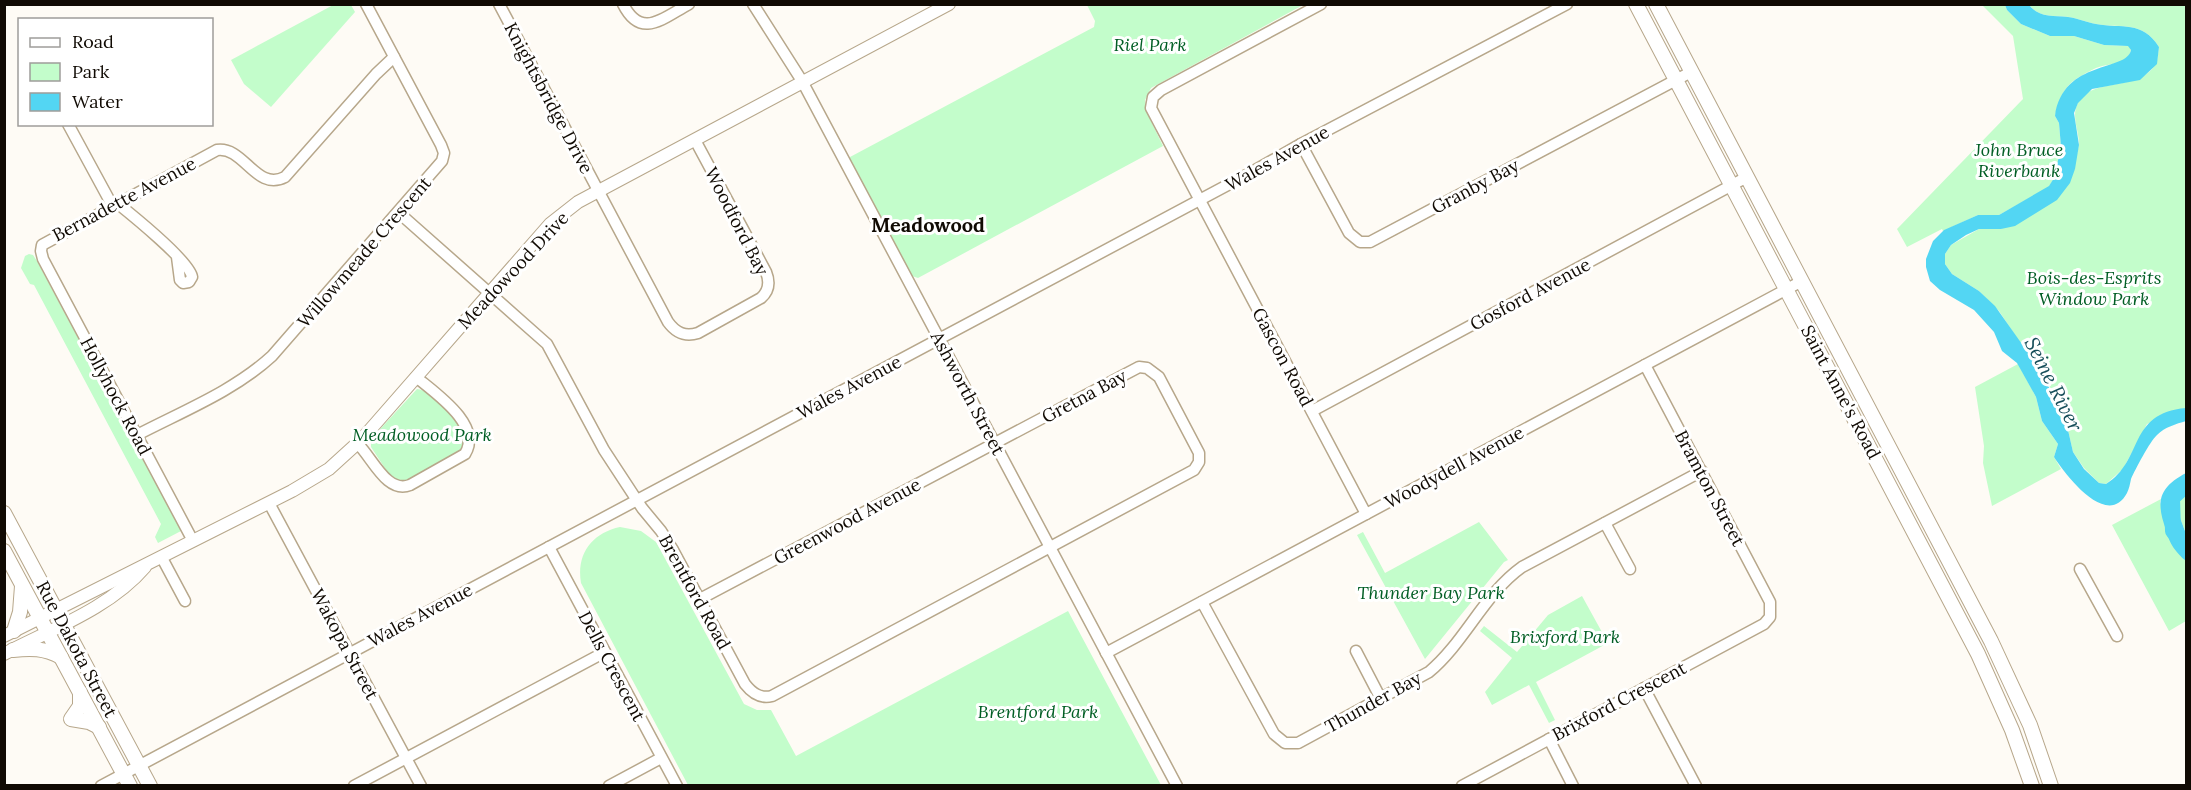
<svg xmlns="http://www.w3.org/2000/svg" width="2191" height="790" viewBox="0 0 2191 790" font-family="Lora,serif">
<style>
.green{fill:#c3fdcb}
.water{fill:#53d6f3}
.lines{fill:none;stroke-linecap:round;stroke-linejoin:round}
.river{stroke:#53d6f3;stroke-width:16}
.minor-casing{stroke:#b7a78b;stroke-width:13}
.tertiary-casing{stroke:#b7a78b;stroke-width:14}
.secondary-casing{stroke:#b7a78b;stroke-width:16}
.minor{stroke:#fff;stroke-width:10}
.tertiary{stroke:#fff;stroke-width:12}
.secondary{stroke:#fff;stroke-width:14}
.labels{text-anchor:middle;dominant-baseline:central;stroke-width:6;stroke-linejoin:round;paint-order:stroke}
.park-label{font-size:18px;font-style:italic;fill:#015e24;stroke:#fff}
.street-label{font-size:18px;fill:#100a03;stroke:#fff}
.neighbourhood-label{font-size:20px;font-weight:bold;fill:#100a03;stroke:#fff}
.water-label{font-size:20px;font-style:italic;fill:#174e5a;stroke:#fff}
</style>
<rect width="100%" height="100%" fill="#fefbf5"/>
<g class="green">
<polygon points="335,4 351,5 355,12 271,107 244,84 231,60"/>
<polygon points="1087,5 1303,5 1151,88 1145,100 1147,113 1163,146 918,278 912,276 849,160 850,157 1094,27 1095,21"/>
<path d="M1982,5H2005L2007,10L2021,24L2050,36H2074L2104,45L2129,46L2131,50C2128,66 2108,63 2096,68C2088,72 2078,77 2072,82C2062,91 2058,103 2055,116L2059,123L2061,147L2054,178L2049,187L1999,215H1978L1943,231L1942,229L1907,247L1897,229L2023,99L2013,36Z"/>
<path d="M2029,5H2186V408L2147,424L2123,469L2106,484L2099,483L2084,468L2073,452L2068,430L2059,415L2056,399L2051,389L1999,311L1979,291L1952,274L1945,264V254L1951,245L1979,229H2001L2075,169C2074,159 2079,151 2079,142C2078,129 2072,116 2077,105C2089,76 2137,93 2155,65C2158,61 2158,53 2159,47C2142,20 2122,29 2096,24C2086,22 2077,18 2068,17C2052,15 2040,18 2029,5Z"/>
<polygon points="29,254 33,255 37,261 180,529 181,531 158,543 155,537 161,524 34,285 30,284 21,268 25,256"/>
<polygon points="2018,364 2036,397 2042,421 2058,444 2054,457 2061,469 1992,506 1983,463 1984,446 1975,387"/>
<path d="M417,389C432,390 460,421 463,436C465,440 463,445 462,450L407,481L400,482L390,476L371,447V439Z"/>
<polygon points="2186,487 2186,534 2175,504 2181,490"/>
<polygon points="2161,499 2160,502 2182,557 2186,561 2186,621 2169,631 2112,525"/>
<polygon points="1479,522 1508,560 1504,562 1425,659 1357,535 1363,532 1385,573"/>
<path d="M620,527L641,531L656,542L744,704L757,710H771L796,756L1068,611L1161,785H688L581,583C576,554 592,533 620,527Z"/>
<polygon points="1582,596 1608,643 1536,682 1555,720 1549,723 1529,685 1492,705 1485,692 1512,658 1480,631 1484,626 1517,652 1548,615"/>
</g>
<g class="water">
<path d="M2005,5H2029C2040,18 2052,15 2068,17C2077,18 2086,22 2096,24C2122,29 2142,20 2159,47L2157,64L2140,80L2092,89L2078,103L2074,113L2079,145L2075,169L2070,183L2057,200L2015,226L2001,229H1979L1966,235L1951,245L1945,254V264L1952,274L1979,291L1995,306L2029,354L2056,399L2059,415L2068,430L2073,452L2084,469L2099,483L2106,484C2144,461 2127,413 2186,408V421C2176,424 2165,427 2157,435C2150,441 2135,470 2131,479C2130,484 2129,489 2127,493C2107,530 2065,474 2054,457L2058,444L2042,421L2036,397L2017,363L2002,351L1994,332L1974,310L1940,290L1930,281L1926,267V259L1933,241L1944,230L1978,215H1999L2049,186L2054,178L2061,147L2059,123L2055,116C2063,59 2127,72 2131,50L2128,46L2104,45L2074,36H2050L2021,24L2007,10Z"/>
<path d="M2186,473V487L2181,490L2175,504L2186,534V561C2176,553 2169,543 2166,530C2156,502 2158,488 2186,473Z"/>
</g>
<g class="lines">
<polyline class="river" points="2186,485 2172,498 2173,531 2186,543"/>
<defs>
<g id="minor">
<path d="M499,4L668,322C676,333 685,337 698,333L761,298C769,291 770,282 766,272L695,140"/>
<path d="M623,4C641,40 663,18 689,4"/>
<polyline points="753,4 802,81 1177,786"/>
<polyline points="1321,4 1161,90 1153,97 1151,108 1366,514"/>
<polyline points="68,124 112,205"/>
<polyline points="1301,144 1349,233 1360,242 1370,242 1691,72"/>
<path d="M117,203C132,215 190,262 192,277L189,282L183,283L180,280L177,257"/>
<path d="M398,212L547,344L604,450L642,508L661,531L673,550L745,684C752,693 760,699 772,696L1194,470L1199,462V453L1159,377L1147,368L1139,367L700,599"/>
<polyline points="1312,411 1747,177"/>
<path d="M137,435C183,411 234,391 272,356L442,161L444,153L441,145L366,4"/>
<path d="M358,444C373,459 387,494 410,485L465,454C483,425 435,393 416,377"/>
<polyline points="269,503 421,786"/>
<polyline points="1605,523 1630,569"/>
<path d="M193,541L43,259L41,251L42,245L217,150C244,146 256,192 285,177L376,74L394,57"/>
<polyline points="549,547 677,786"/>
<polyline points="162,558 185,601"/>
<polyline points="2080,569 2117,636"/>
<path d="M1202,602L1274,734L1285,743H1298L1429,672C1465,642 1484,594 1522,567L1702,471"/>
<polyline points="1356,651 1381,699"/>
<polyline points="1106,653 1802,281"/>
<polyline points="1644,688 1696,786"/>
<polyline points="1549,739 1573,786"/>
<polyline points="101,786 1252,172 1301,144 1567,4"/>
<polyline points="354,786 605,652"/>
<polyline points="609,786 661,758"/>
<polyline points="1462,786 1764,624 1770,617 1770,602 1645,365"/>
</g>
<g id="tertiary">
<polyline points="4,636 292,491 329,469 362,439 550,224 578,202 949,4"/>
<path d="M4,654C52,629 110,608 145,567"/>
</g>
<g id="secondary">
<polyline points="1636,4 1978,654 2012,730 2032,786"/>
<polyline points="1656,4 1991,641 2030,725 2051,786"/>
<polyline points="4,513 150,786"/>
<polyline points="4,551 130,786"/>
<polyline points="14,631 20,612 22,586"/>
<path d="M13,650C31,648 44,648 61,657"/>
<polyline points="80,692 80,706 71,719 89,722 99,727"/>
</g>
</defs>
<use href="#minor" class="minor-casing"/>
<use href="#tertiary" class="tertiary-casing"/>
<use href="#secondary" class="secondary-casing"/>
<use href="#minor" class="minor"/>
<use href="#tertiary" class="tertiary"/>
<use href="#secondary" class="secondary"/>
</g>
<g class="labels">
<g class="park-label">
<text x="1150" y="44">Riel Park</text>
<text x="2019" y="149">John Bruce<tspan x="2019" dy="21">Riverbank</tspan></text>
<text x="2094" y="277">Bois-des-Esprits<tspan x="2094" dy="21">Window Park</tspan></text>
<text x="422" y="434">Meadowood Park</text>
<text x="1431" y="592">Thunder Bay Park</text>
<text x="1565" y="636">Brixford Park</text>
<text x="1038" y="711">Brentford Park</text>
</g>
<g class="street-label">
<text transform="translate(549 98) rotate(62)">Knightsbridge Drive</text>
<text transform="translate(1277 158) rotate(-29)">Wales Avenue</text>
<text transform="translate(1475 186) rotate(-28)">Granby Bay</text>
<text transform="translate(124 199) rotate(-28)">Bernadette Avenue</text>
<text transform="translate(737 221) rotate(63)">Woodford Bay</text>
<text transform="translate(364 252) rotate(-49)">Willowmeade Crescent</text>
<text transform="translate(513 270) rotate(-47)">Meadowood Drive</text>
<text transform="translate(1530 294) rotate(-28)">Gosford Avenue</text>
<text transform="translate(1283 357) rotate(62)">Gascon Road</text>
<text transform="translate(849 387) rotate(-28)">Wales Avenue</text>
<text transform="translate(1841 392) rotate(62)">Saint Anne's Road</text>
<text transform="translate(968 393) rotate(62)">Ashworth Street</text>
<text transform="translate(116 396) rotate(62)">Hollyhock Road</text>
<text transform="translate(1084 396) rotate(-28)">Gretna Bay</text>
<text transform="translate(1454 467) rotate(-28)">Woodydell Avenue</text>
<text transform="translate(1710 488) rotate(62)">Bramton Street</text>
<text transform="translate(847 521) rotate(-28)">Greenwood Avenue</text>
<text transform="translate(695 592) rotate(61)">Brentford Road</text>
<text transform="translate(420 615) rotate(-28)">Wales Avenue</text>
<text transform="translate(345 644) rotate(62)">Wakopa Street</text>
<text transform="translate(77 649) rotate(62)">Rue Dakota Street</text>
<text transform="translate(612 666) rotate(62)">Dells Crescent</text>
<text transform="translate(1619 701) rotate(-28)">Brixford Crescent</text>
<text transform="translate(1373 702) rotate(-29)">Thunder Bay</text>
</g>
<g class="neighbourhood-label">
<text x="928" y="224">Meadowood</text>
</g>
<g class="water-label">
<text transform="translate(2054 384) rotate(63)">Seine River</text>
</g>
</g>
<rect width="2191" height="790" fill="none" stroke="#100a03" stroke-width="12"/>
<rect x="18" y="18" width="195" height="108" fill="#ffffff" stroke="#9f9d9a" stroke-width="1.5"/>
<rect x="30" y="38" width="30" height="9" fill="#ffffff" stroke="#9f9d9a" stroke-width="1.5"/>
<text x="72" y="48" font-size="18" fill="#100a03">Road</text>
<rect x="30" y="63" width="30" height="18" fill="#c3fdcb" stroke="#9f9d9a" stroke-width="1.5"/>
<text x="72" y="78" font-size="18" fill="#100a03">Park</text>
<rect x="30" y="93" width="30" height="18" fill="#53d6f3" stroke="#9f9d9a" stroke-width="1.5"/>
<text x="72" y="108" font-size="18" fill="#100a03">Water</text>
</svg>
